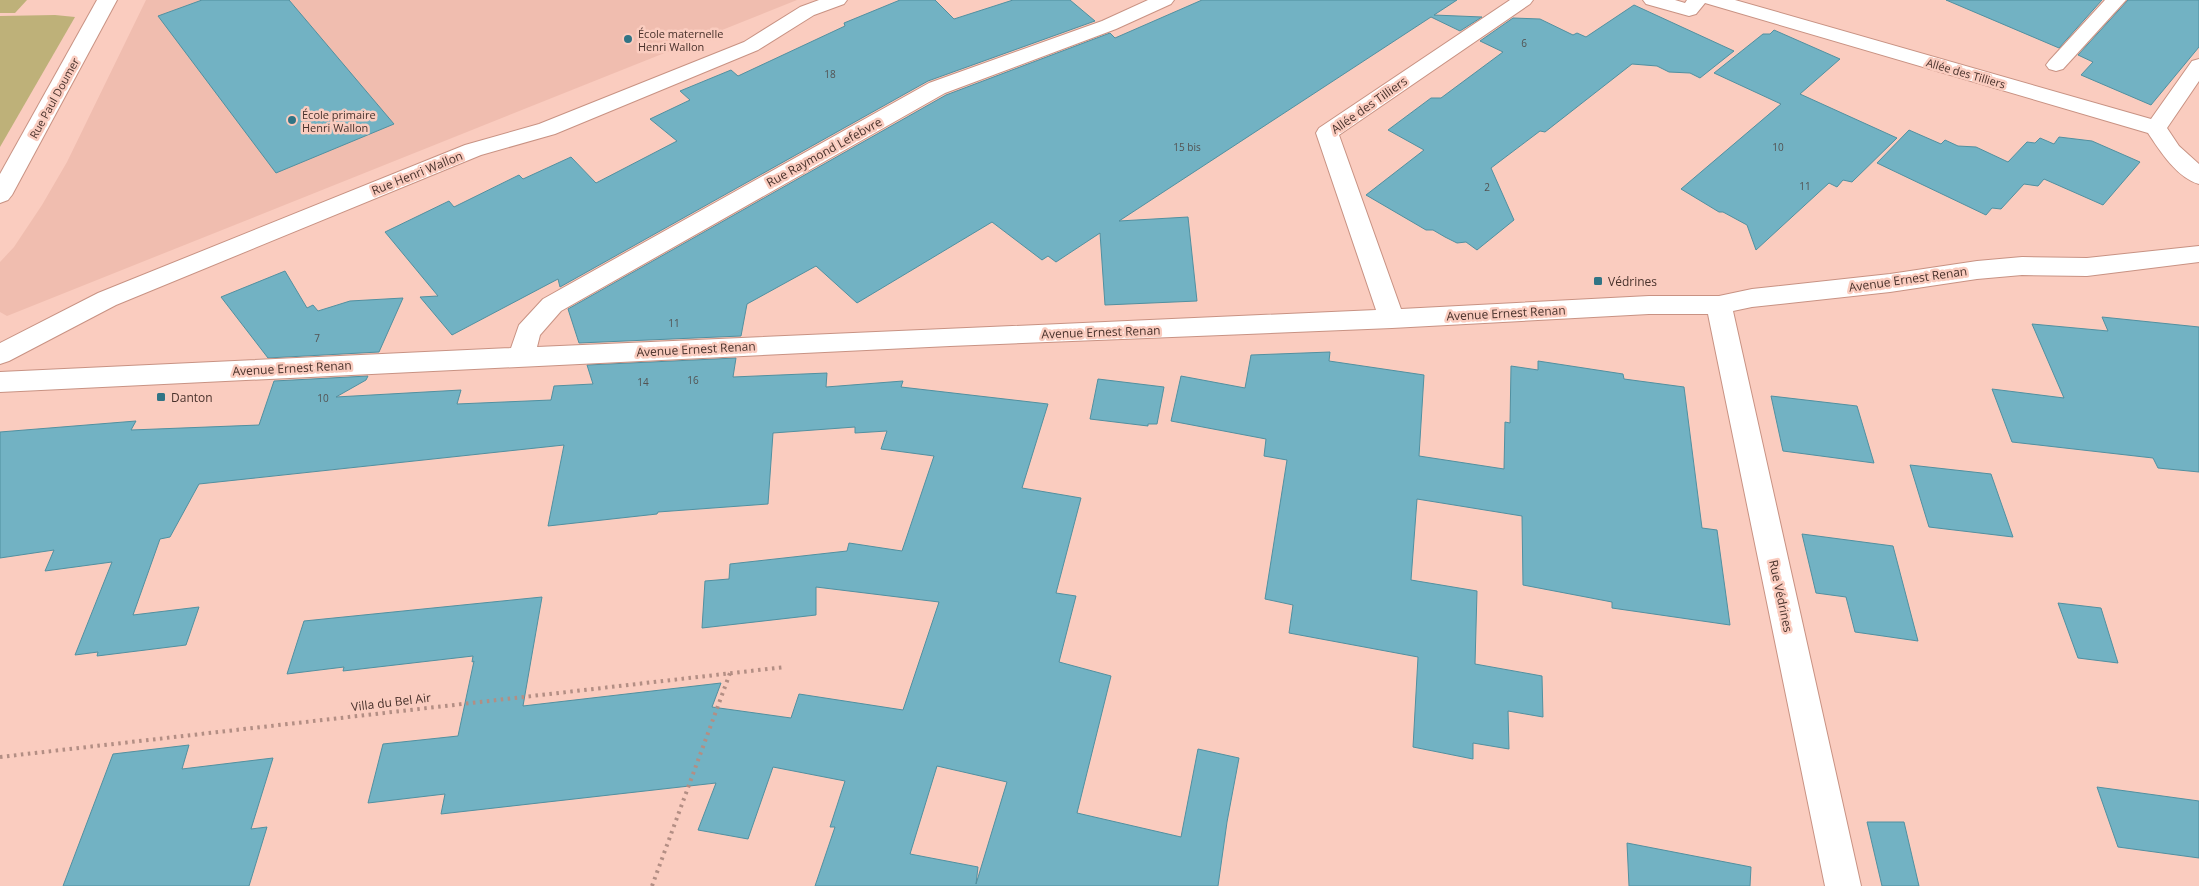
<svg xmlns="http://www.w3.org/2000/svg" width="2199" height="886" viewBox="0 0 2199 886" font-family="'Open Sans',sans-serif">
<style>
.built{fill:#f0bdaf}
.green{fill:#beb179}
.building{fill:#72b2c3;stroke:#5190a0;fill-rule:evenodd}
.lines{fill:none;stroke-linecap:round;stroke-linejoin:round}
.minor-casing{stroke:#c89283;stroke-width:2}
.path{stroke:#b38e84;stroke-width:4;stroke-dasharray:2.5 4.5;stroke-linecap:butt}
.minor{fill:#fff;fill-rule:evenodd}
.poi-dot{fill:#317485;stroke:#faccbf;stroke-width:2}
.labels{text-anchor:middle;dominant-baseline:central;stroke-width:5;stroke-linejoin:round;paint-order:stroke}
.number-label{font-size:10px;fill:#535252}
.far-poi-label{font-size:11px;fill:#49322c;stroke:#faccbf;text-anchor:start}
.far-street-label{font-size:11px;fill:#49322c;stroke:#faccbf}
.street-label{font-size:12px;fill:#49322c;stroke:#faccbf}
.poi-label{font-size:12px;fill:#49322c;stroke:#faccbf;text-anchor:start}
</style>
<rect width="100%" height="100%" fill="#faccbf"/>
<polygon class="built" points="146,0 797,0 7,316 0,312 0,262 14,247 42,205 67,162"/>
<g class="green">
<polygon points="0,0 27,0 15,13 0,13"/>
<polygon points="55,15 75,17 0,147 0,16"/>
</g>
<g class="building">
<polygon points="202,0 289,0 394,124 276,173 158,16"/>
<polygon points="900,0 935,0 954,19 1013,0 1070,0 1095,21 928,81 560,287 558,279 452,335 420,297 438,296 385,232 449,201 454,207 519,175 523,179 571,157 596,183 677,141 650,119 690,100 680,91 731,70 738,76 845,26 844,23"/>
<polygon points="1202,0 1457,0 1434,15 1482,17 1460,31 1431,17 1119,221 1188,217 1197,301 1105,305 1100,233 1056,262 1048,256 1042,260 992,222 857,303 816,266 747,304 741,336 579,343 568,309 946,95 1110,33 1115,38"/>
<polygon points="1946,0 2102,0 2059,48"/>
<polygon points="2128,0 2199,0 2199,47 2151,105 2081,75 2093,62 2078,55"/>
<polygon points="1634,5 1734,51 1700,78 1690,73 1669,72 1657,66 1632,64 1545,132 1540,131 1491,168 1514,220 1477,250 1466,242 1457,243 1445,237 1433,230 1426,230 1366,195 1424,150 1388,130 1431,98 1441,98 1503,52 1480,41 1513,18 1540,19 1573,35 1577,33 1586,37"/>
<polygon points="1774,30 1840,59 1800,94 1897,138 1852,182 1843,180 1837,187 1829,183 1756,250 1747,225 1723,212 1719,212 1681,189 1781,104 1714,73 1763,34 1770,34"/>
<polygon points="1909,130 1941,144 1945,140 1958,146 1976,147 2008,162 2027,142 2035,143 2040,138 2054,144 2059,137 2092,141 2140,162 2103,205 2044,179 2038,186 2024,184 2001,209 1992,208 1986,215 1877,163"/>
<polygon points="285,271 307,308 313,305 318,311 350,301 403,298 379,352 268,358 221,297"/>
<polygon points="2102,317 2199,327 2199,472 2158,468 2153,458 2012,442 1992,389 2064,398 2032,324 2108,331"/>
<polygon points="1330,352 1329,361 1424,375 1419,456 1504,469 1505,422 1510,423 1511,366 1538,370 1538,361 1623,374 1624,379 1684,387 1702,528 1717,530 1730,625 1612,608 1612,602 1523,585 1522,516 1417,499 1411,580 1477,591 1475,664 1542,676 1543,717 1508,711 1509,749 1473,743 1473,759 1413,747 1418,657 1289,633 1293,605 1265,599 1287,460 1264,456 1266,439 1171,421 1181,376 1245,388 1251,355"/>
<path d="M736,358L733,377L827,373L826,387L903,381L901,387L1048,404L1022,488L1081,498L1056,593L1076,596L1059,662L1111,676L1077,813L1181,837L1198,749L1239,758L1227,822L1218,886H815L835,827H830L845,781L773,767L748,839L698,830L716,783L441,814L445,794L368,803L383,744L458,736L474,661L472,662L473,656L343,671L344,667L287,674L304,621L542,597L523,706L721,683L712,707L791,718L799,694L903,710L939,602L816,587V615L702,628L705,581L729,579L730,564L847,551L849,543L902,551L934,456L881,449L887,431L855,433V427L773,433L768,504L658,512L657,514L548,526L564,445L199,484L170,537L160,539L133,615L199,607L186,645L97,656L98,652L75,655L112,562L45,571L54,550L0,558V432L136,421L131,430L259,425L274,381L368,376L366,380L336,397L461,390L457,404L551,400L554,386L593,384L587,365ZM937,766L1007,782L976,884L978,867L910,854Z"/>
<polygon points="1098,379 1164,387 1157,424 1148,424 1148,426 1090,419"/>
<polygon points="1771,396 1857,406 1874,463 1783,451"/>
<polygon points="1910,465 1991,474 2013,537 1929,527"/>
<polygon points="1802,534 1893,546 1918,641 1855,632 1846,597 1816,593"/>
<polygon points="2058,603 2101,608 2118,663 2078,658"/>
<polygon points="189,745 182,769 273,758 251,829 267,827 249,886 63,886 113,754"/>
<polygon points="2097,787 2199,801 2199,858 2118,847"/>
<polygon points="1867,822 1904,822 1919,886 1882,886"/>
<polygon points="1627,843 1751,867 1750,886 1629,886"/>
</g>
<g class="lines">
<defs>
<g id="minor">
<polygon points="97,0 117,0 12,195 8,200 0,203 0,174"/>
<polygon points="819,0 847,0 844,4 814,15 758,50 555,134 481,155 116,305 9,361 0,364 0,343 98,293 465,145 539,124 744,42 800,7"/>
<polygon points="1148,0 1174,0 1171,4 1116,29 945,93 561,311 540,335 537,347 1376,310 1316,133 1319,128 1510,0 1533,0 1530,4 1339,135 1401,309 1649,296 1719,296 1752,289 1890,274 1977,261 2022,257 2087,258 2199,246 2199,262 2087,276 2022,275 1977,279 1890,292 1752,307 1733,311 1861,886 1825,886 1708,314 1649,314 1392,328 950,346 0,392 0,372 511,348 519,325 543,299 929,83 1102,21"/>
<path d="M1643,0H1675L1685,3L1687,0H1735L2151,119L2192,61L2199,59V81L2167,128L2179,146L2199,164V184C2177,178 2160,151 2148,133L1705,3L1696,14L1689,16L1646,4Z"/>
<polygon points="2105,0 2126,0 2063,69 2056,71 2049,69 2046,65 2049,61"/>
</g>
</defs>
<use href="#minor" class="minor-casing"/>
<g class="path">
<polyline points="0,757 785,667"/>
<polyline points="652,886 730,673"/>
</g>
<use href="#minor" class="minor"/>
</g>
<g class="poi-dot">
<circle cx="628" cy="39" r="5"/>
<circle cx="292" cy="120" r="5"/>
<rect x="1593" y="276" width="10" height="10" rx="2.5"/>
<rect x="156" y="392" width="10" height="10" rx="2.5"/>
</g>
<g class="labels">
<g class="number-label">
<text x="1524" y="43">6</text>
<text x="830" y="74">18</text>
<text x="1187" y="147">15 bis</text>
<text x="1778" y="147">10</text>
<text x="1805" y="186">11</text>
<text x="1487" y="187">2</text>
<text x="674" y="323">11</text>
<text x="317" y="338">7</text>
<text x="693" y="380">16</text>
<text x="643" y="382">14</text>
<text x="323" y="398">10</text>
</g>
<g class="far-poi-label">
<text x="638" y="33">École maternelle<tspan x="638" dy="13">Henri Wallon</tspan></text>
<text x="302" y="114">École primaire<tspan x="302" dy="13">Henri Wallon</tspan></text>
</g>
<g class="far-street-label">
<text transform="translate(1966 73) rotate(16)">Allée des Tilliers</text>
<text transform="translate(54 98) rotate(-61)">Rue Paul Doumer</text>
</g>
<g class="street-label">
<text transform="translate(1369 105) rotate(-35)">Allée des Tilliers</text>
<text transform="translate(824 152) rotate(-29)">Rue Raymond Lefebvre</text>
<text transform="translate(417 173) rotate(-22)">Rue Henri Wallon</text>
<text transform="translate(1908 279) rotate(-8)">Avenue Ernest Renan</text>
<text transform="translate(1506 313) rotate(-3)">Avenue Ernest Renan</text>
<text transform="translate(1101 332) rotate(-2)">Avenue Ernest Renan</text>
<text transform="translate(696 349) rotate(-3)">Avenue Ernest Renan</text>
<text transform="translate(292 368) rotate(-3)">Avenue Ernest Renan</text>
<text transform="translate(1781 596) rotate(78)">Rue Védrines</text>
<text transform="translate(391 702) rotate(-7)">Villa du Bel Air</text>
</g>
<g class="poi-label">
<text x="1608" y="281">Védrines</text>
<text x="171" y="397">Danton</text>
</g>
</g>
</svg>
